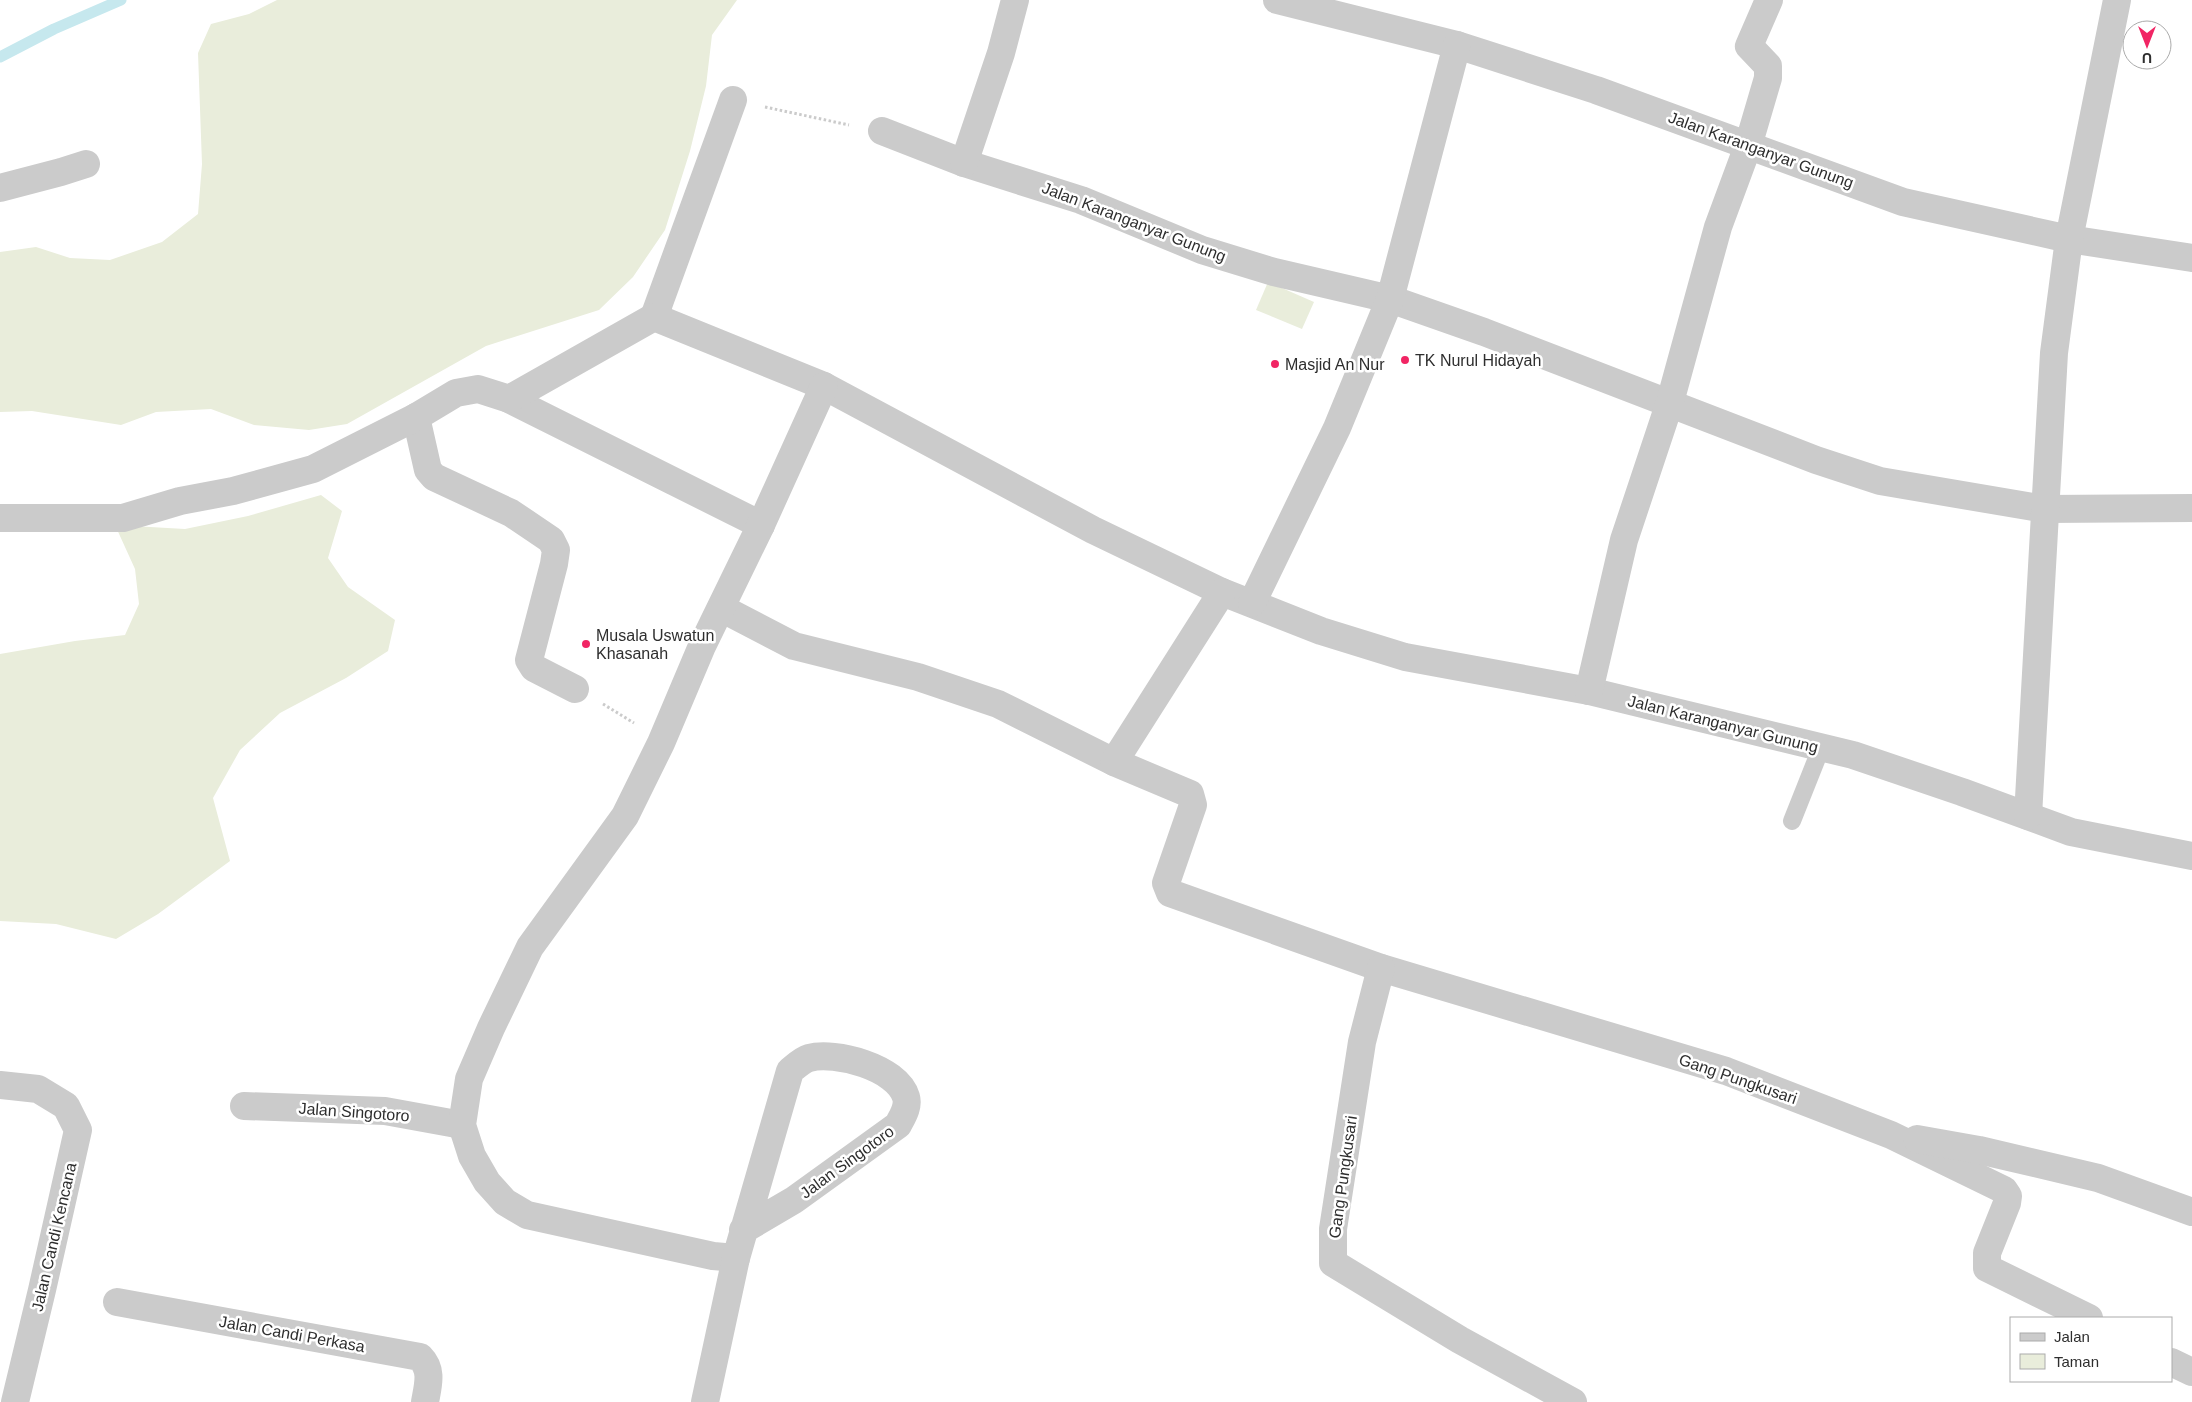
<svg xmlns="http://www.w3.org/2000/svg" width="2192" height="1402" viewBox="0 0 2192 1402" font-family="Arial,sans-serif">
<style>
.green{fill:#e9eddb}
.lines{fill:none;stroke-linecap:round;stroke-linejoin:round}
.stream{stroke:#c6e8ee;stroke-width:11}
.path{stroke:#cbcbcb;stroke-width:3;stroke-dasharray:2.5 2.5;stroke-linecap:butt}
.lane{stroke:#cbcbcb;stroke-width:18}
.street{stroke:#cbcbcb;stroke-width:28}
.poi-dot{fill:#f12564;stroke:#fff;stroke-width:2}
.labels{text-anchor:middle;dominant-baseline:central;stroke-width:5;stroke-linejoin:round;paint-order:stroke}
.street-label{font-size:16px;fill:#2e2e2e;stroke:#fff}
.poi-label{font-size:16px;fill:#2e2e2e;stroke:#fff;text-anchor:start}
</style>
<rect width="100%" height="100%" fill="#fff"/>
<g class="green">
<polygon points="277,0 737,0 712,35 706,86 690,151 665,230 633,277 599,310 486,346 347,424 309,430 254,425 211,409 156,412 121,425 32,411 0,412 0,252 36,247 70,258 110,260 162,242 198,214 202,164 198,53 211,24 249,14"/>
<polygon points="1268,282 1314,302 1302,329 1256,310"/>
<polygon points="321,495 342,511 328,558 348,587 395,620 388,651 346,678 280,713 240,750 213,798 230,861 158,914 116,939 56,924 0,921 0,654 75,641 125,635 139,604 135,569 115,525 185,529 248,516"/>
</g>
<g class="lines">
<polyline class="stream" points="0,57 54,29 121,0"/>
<g class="path">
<polyline points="765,107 849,125"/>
<polyline points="603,704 634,723"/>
</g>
<polyline class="lane" points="1792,821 1821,748"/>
<g class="street">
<polyline points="1277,0 1457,45 1596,90 1903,202 2069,239 2192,258"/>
<polyline points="882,131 964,163 1081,200 1202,250 1274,272 1390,299 1484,332 1816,460 1880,481 2045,509 2192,508"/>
<polyline points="964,163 1001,53 1015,0"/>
<polyline points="0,188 61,172 86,164"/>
<polyline points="654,317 733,100"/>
<polyline points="509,399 761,525"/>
<polyline points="416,417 428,470 434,477 511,513 551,540 556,550 554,564 529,660 534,668 575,689"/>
<polyline points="0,518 123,518 180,501 233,491 313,469 416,417 456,393 478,389 509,399 654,317 824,386 1093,530 1222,592 1321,631 1405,657 1589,691 1853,755 1962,792 2071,832 2192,856"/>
<polyline points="1252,603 1337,428 1390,299 1457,45"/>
<polyline points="721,608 794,646 918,677 998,704 1114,762 1190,794 1193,805 1166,883 1170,893 1381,968 1726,1071 1891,1135 2004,1190 2008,1196 2007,1203 1987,1253 1987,1268 2089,1318"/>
<polyline points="1589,691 1624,540 1670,402 1718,227 1748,146 1768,78 1768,66 1749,46 1769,0"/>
<polyline points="1114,762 1222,592"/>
<polyline points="2028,816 2054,353 2069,239 2117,0"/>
<polyline points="1381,968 1362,1042 1333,1229 1333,1263 1460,1340 1573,1402"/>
<polyline points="0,1085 38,1089 66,1106 78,1130 42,1290 15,1402"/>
<polyline points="244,1106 385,1111 462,1125"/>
<polyline points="1917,1139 1979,1150 2098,1178 2192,1212"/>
<polyline points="736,1258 713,1256 527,1215 505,1202 487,1182 472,1156 462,1125 469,1079 491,1028 530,947 625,816 661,743 702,646 761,525 824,386"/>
<path d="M117,1302L420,1357C433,1370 428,1385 425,1402"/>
<polyline points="2171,1362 2192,1372"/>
<path d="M705,1402L736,1258L790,1071C795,1067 802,1060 809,1058C835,1051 897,1067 906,1097C909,1107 902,1117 898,1125L794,1200L743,1230"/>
</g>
</g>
<g class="poi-dot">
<circle cx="1405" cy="360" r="5"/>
<circle cx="1275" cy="364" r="5"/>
<circle cx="586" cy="644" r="5"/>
</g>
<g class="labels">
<g class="street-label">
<text transform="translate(1761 150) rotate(20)">Jalan Karanganyar Gunung</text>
<text transform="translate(1134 222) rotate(21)">Jalan Karanganyar Gunung</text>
<text transform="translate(1723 724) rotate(14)">Jalan Karanganyar Gunung</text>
<text transform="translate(1738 1079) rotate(19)">Gang Pungkusari</text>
<text transform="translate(354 1112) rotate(4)">Jalan Singotoro</text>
<text transform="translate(847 1162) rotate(-36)">Jalan Singotoro</text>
<text transform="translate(1343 1177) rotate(-82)">Gang Pungkusari</text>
<text transform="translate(54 1237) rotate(-77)">Jalan Candi Kencana</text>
<text transform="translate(292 1334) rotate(10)">Jalan Candi Perkasa</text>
</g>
<g class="poi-label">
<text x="1415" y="360">TK Nurul Hidayah</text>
<text x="1285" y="364">Masjid An Nur</text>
<text x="596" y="635">Musala Uswatun<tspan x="596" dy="18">Khasanah</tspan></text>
</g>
</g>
<rect x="2010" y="1317" width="162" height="65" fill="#ffffff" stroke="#ababab"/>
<rect x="2020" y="1333" width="25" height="8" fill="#cbcbcb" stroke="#ababab"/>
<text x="2054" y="1342" font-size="15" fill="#2e2e2e">Jalan</text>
<rect x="2020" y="1354" width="25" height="15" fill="#e9eddb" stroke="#ababab"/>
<text x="2054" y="1367" font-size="15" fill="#2e2e2e">Taman</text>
<g transform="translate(2147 45) rotate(180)"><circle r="24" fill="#ffffff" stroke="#ababab"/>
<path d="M0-4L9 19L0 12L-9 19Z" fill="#f12564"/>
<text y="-8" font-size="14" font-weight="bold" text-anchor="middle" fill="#2e2e2e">U</text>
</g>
</svg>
